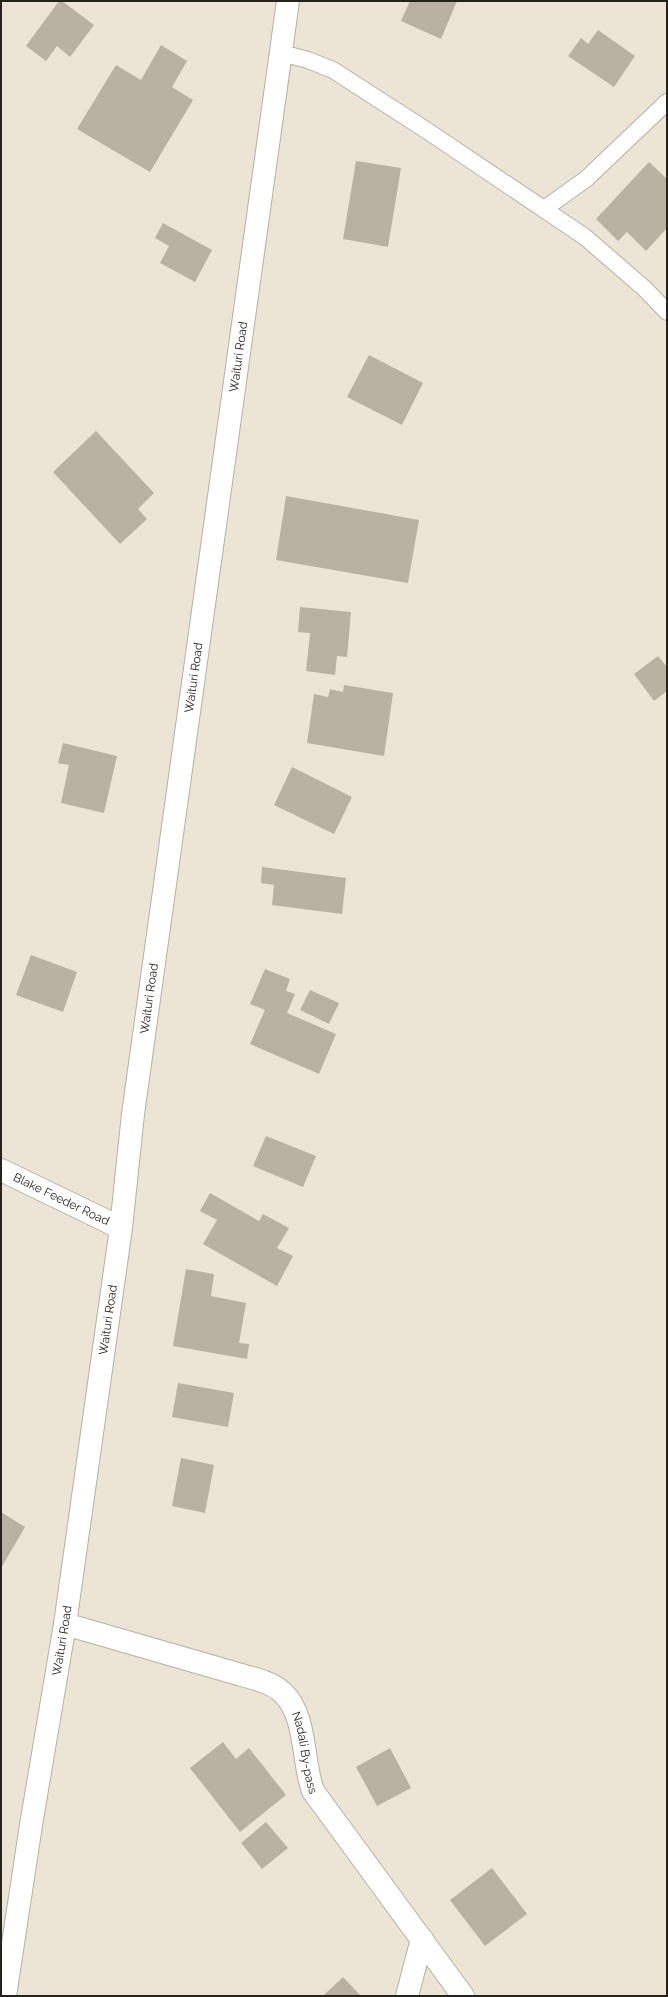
<svg xmlns="http://www.w3.org/2000/svg" width="668" height="1997" viewBox="0 0 668 1997" font-family="Raleway,sans-serif">
<style>
.building{fill:#b9b2a3}
.lines{fill:none;stroke-linecap:round;stroke-linejoin:round}
.lane-casing{stroke:#b7b0a1;stroke-width:18}
.street-casing{stroke:#b7b0a1;stroke-width:24}
.secondary-casing{stroke:#b7b0a1;stroke-width:24}
.lane{stroke:#fff;stroke-width:16}
.street{stroke:#fff;stroke-width:22}
.secondary{stroke:#fff;stroke-width:22}
.labels{text-anchor:middle;dominant-baseline:central;stroke-width:3;stroke-linejoin:round;paint-order:stroke}
.street-label{font-size:12px;fill:#26231d;stroke:#ece5d5}
</style>
<rect width="100%" height="100%" fill="#ece5d5"/>
<g class="building">
<polygon points="59,1 62,1 94,25 70,57 57,46 46,61 26,46"/>
<polygon points="410,1 457,1 441,39 401,21"/>
<polygon points="598,30 635,56 614,87 568,56 581,38 588,44"/>
<polygon points="161,45 187,61 172,87 193,100 150,172 77,129 116,65 141,80"/>
<polygon points="356,161 401,168 388,247 343,239"/>
<polygon points="649,162 667,179 667,228 646,251 627,232 618,241 596,219"/>
<polygon points="163,223 212,250 195,282 160,263 169,246 155,238"/>
<polygon points="369,355 423,383 402,425 347,397"/>
<polygon points="96,431 154,493 138,509 147,519 120,544 53,472"/>
<polygon points="286,496 419,520 408,583 276,560"/>
<polygon points="300,607 351,612 347,657 337,656 335,675 306,671 310,633 298,632"/>
<polygon points="658,656 667,667 667,691 654,701 634,674"/>
<polygon points="344,685 393,693 384,756 307,743 314,694 328,697 330,689 343,692"/>
<polygon points="63,743 117,756 104,813 61,803 69,765 58,763"/>
<polygon points="292,767 352,797 334,834 274,805"/>
<polygon points="262,867 346,878 342,914 272,905 274,885 261,883"/>
<polygon points="31,955 77,972 63,1012 16,995"/>
<polygon points="265,969 290,979 286,991 295,994 287,1013 336,1034 319,1074 250,1044 265,1010 250,1004"/>
<polygon points="310,990 339,1003 329,1024 300,1010"/>
<polygon points="266,1136 316,1156 303,1187 253,1166"/>
<polygon points="210,1193 259,1221 263,1214 289,1228 277,1248 293,1256 277,1286 203,1244 217,1220 200,1211"/>
<polygon points="186,1269 214,1274 211,1296 246,1303 239,1343 249,1344 247,1359 173,1346"/>
<polygon points="178,1383 234,1393 228,1427 172,1417"/>
<polygon points="181,1458 214,1465 205,1513 172,1506"/>
<polygon points="1,1512 25,1527 1,1568"/>
<polygon points="223,1742 236,1759 249,1748 286,1795 240,1832 190,1768"/>
<polygon points="390,1748 411,1788 377,1806 356,1767"/>
<polygon points="266,1822 288,1848 262,1869 241,1843"/>
<polygon points="492,1868 527,1914 485,1946 450,1900"/>
<polygon points="343,1977 361,1996 323,1996"/>
</g>
<g class="lines">
<defs>
<g id="lane">
<polyline points="281,53 308,60 333,70 429,132 585,237 645,289 667,312"/>
<polyline points="544,209 586,179 667,102"/>
</g>
<g id="street">
<path id="s1" d="M65,1624L238,1674C252,1678 272,1682 283,1693C307,1716 302,1761 313,1791L463,1996"/>
<polyline points="407,1996 422,1939"/>
</g>
<g id="secondary">
<path id="s2" d="M1,1170L121,1228"/>
<path id="s3" d="M5,1996L31,1825L65,1624L121,1228L133,1114L288,1"/>
</g>
</defs>
<use href="#lane" class="lane-casing"/>
<use href="#street" class="street-casing"/>
<use href="#secondary" class="secondary-casing"/>
<use href="#lane" class="lane"/>
<use href="#street" class="street"/>
<use href="#secondary" class="secondary"/>
</g>
<g class="labels">
<g class="street-label">
<text stroke="none"><textPath href="#s3" startOffset="1656">Waituri Road</textPath></text>
<text stroke="none"><textPath href="#s3" startOffset="1332">Waituri Road</textPath></text>
<text stroke="none"><textPath href="#s3" startOffset="1008">Waituri Road</textPath></text>
<text stroke="none"><textPath href="#s2" startOffset="67">Blake Feeder Road</textPath></text>
<text stroke="none"><textPath href="#s3" startOffset="684">Waituri Road</textPath></text>
<text stroke="none"><textPath href="#s3" startOffset="360">Waituri Road</textPath></text>
<text stroke="none"><textPath href="#s1" startOffset="294">Nadali By-pass</textPath></text>
</g>
</g>
<rect width="668" height="1997" fill="none" stroke="#26231d" stroke-width="4"/>
</svg>
